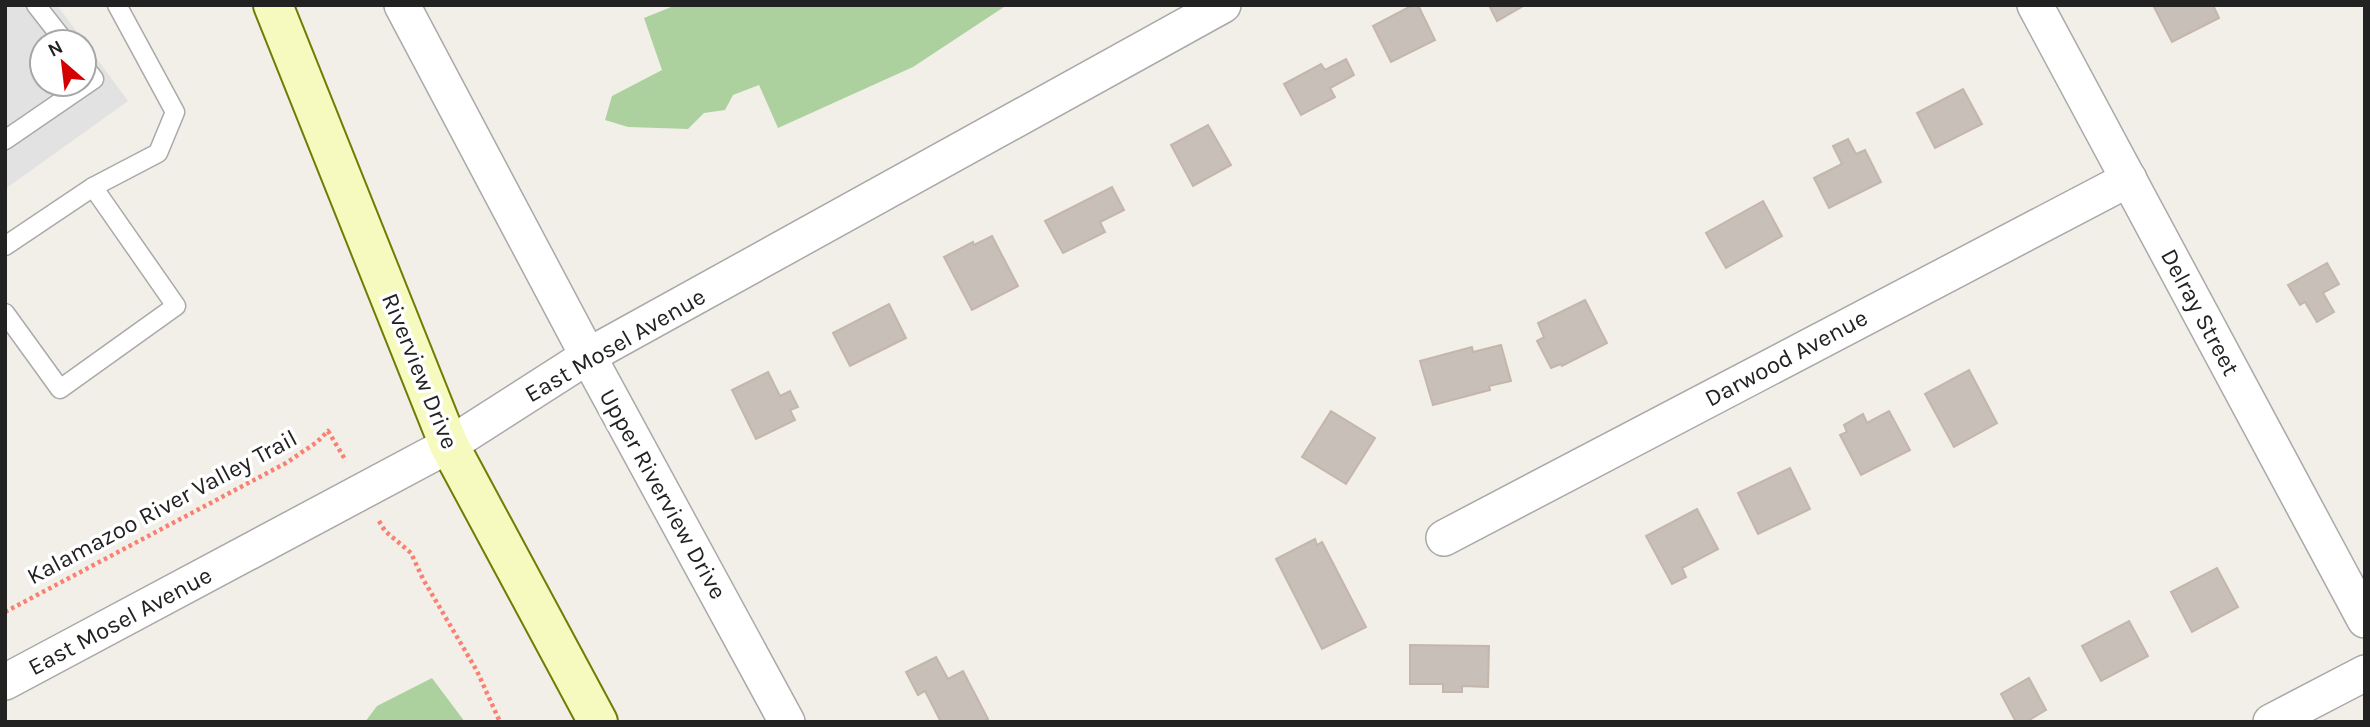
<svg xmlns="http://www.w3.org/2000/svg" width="2370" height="727" viewBox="0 0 2370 727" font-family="Karla,sans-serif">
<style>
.forest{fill:#add19e}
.parking{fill:#e2e2e2;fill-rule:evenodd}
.building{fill:#c7bfb8;stroke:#c4b6ab;stroke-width:2}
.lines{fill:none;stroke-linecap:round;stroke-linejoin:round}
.lane-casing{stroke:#a9a9a9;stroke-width:21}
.street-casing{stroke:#a9a9a9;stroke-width:38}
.secondary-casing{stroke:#707d05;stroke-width:42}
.path{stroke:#fa8072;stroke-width:4.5;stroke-dasharray:3.5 3.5;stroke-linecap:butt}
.lane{stroke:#fff;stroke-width:18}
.street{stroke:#fff;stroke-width:35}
.secondary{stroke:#f7fabf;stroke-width:38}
.labels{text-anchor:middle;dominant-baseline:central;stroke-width:7;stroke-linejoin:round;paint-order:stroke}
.street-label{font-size:24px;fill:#222;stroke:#fff}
</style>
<rect width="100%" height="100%" fill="#f2efe9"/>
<g class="forest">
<polygon points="676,5 1007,5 913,67 778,128 759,85 733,95 725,110 704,113 688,129 628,127 605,120 612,96 662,70 644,18"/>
<polygon points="432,678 465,722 365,722 377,706"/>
</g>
<path class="parking" d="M5,5H57L128,101L5,189ZM42,42H84V84H42Z"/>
<g class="building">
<polygon points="1413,5 1418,5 1435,40 1391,62 1373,26"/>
<polygon points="1489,5 1525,5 1497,21"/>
<polygon points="2153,5 2213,5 2219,18 2172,42"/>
<polygon points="1346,59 1354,75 1330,88 1335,97 1301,115 1284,84 1321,64 1325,70"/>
<polygon points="1963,89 1982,124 1935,148 1917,113"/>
<polygon points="1208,125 1231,165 1193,186 1171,145"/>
<polygon points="1848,139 1856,154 1865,150 1881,182 1829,208 1814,178 1842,164 1833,146"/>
<polygon points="1112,187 1124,210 1100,222 1105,232 1063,253 1045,221"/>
<polygon points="1763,201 1782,236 1726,268 1706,233"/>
<polygon points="992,236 1018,286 972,310 944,257 973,242 974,245"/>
<polygon points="2327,263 2339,284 2323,293 2334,312 2317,322 2305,302 2300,305 2288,285"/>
<polygon points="1585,300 1607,343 1562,366 1561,364 1551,368 1537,341 1544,337 1538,323"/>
<polygon points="889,304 906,338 850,366 833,333"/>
<polygon points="1501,345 1511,381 1489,386 1490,390 1433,405 1420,361 1472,347 1473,352"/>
<polygon points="1969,370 1997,423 1954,447 1925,394"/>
<polygon points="768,372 780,396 790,391 798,407 790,410 795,420 756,439 732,390"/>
<polygon points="1331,411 1375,438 1346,484 1302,457"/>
<polygon points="1889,411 1910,450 1861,475 1840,435 1847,432 1844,425 1863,414 1867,423"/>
<polygon points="1790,468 1810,509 1758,534 1738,493"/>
<polygon points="1697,509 1718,549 1682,568 1686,577 1672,584 1646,536"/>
<polygon points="1315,539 1317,545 1322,542 1366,627 1322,649 1276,559"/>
<polygon points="2217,568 2238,607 2192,632 2171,592"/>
<polygon points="2129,621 2148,656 2101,681 2082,646"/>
<polygon points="1410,645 1489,646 1488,687 1462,686 1462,692 1443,692 1443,684 1410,684"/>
<polygon points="936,657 948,679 963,671 988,719 982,722 941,722 925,691 918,695 906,672"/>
<polygon points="2029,678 2046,710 2026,722 2016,722 2001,694"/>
</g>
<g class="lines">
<defs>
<g id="lane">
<polyline points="36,5 65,42"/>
<polyline points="5,140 94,79 84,66"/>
<polyline points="5,246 93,187 158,153 175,112 117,5"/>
<polyline points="5,313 60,389 176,306 93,187"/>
</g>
<g id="street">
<polyline points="402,5 588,356 787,722"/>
<polyline points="2035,5 2365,620"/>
<polyline points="1444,538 2129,179"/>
<polyline points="5,682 449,445 588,356 1223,5"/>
<polyline points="2271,722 2365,673"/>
</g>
<polyline id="secondary" points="273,5 449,445 598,722"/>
</defs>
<use href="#lane" class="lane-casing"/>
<use href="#street" class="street-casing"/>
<use href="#secondary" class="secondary-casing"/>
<g class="path">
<polyline points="379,521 385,531 411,553 423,579 477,671 500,722"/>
<polyline points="5,612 286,463 317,442 328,431 346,461"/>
</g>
<use href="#lane" class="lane"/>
<use href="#street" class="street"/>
<use href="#secondary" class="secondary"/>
</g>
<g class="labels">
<g class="street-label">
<text transform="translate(2200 312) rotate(62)">Delray Street</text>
<text transform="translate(615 345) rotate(-30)">East Mosel Avenue</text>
<text transform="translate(1786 358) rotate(-28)">Darwood Avenue</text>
<text transform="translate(420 371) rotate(68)">Riverview Drive</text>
<text transform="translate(663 494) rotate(61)">Upper Riverview Drive</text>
<text transform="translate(162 507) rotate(-28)">Kalamazoo River Valley Trail</text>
<text transform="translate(120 621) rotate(-28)">East Mosel Avenue</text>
</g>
</g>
<rect width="2370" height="727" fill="none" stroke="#222222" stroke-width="14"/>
<g transform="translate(63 63) rotate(332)"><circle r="33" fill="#ffffff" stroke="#a7a7a7" stroke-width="2"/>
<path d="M0-5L12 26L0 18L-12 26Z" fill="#d40000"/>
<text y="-10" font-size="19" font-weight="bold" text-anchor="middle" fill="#222222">N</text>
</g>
</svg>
